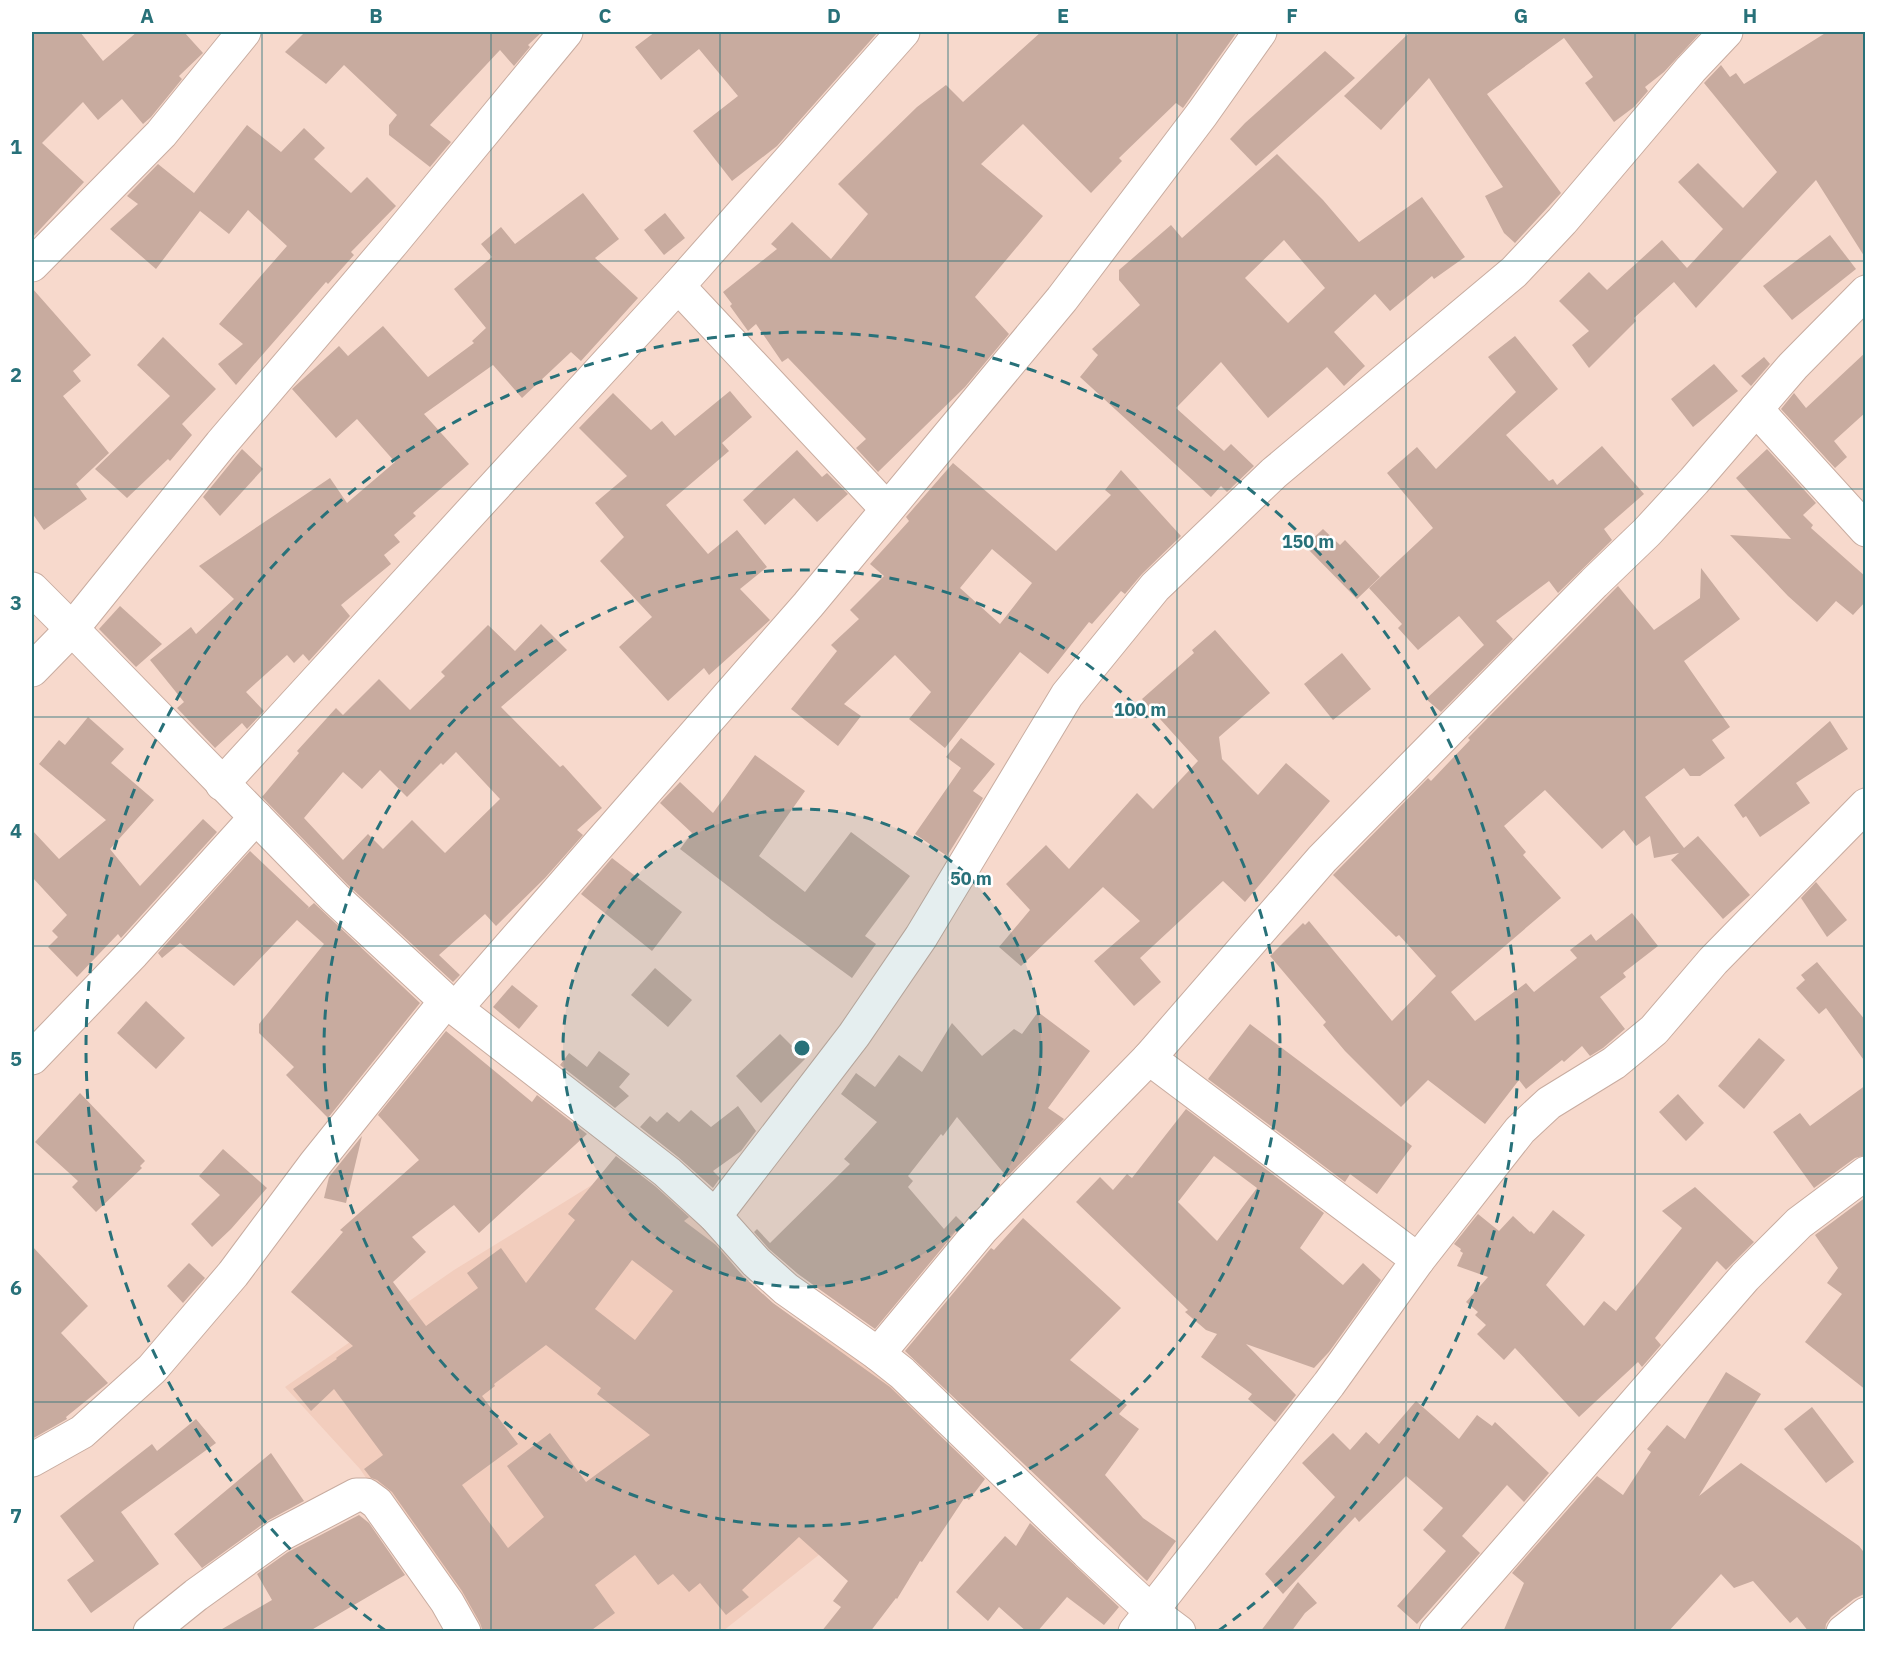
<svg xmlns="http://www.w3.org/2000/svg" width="1897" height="1663" viewBox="0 0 1897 1663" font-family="'IBM Plex Sans',sans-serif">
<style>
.built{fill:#f2cdbd}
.building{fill:#c8ab9f;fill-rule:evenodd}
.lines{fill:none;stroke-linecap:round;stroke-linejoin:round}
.minor-casing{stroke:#c8aca0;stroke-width:35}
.minor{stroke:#fff;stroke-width:33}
.grid{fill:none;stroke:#287179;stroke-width:1.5;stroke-opacity:0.55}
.ring{fill:none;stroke:#287179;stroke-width:3;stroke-dasharray:10 8}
.centre{fill:#287179;stroke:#fff;stroke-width:3}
.ring-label{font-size:18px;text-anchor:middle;font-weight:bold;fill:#287179;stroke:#fff;stroke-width:5;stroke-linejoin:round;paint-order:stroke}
.neatline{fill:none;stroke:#287179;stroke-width:2}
.grid-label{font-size:20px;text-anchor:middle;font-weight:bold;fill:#287179}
</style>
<rect width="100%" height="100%" fill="#f7d9cc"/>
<polygon class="built" points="626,1164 716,1234 747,1289 883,1375 935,1426 820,1554 723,1631 469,1631 360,1469 285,1387 454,1270"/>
<g class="building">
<polygon points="32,32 80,32 103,61 137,32 184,32 203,53 179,76 182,79 151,117 143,124 122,99 98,120 83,102 42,143 84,182 32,238"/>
<polygon points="305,32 542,32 528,45 530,47 514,66 500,50 430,125 451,142 430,167 389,135 389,125 397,115 344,65 326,84 285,52"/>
<polygon points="655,32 878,32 777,146 732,181 693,131 738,96 699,49 661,80 635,47"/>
<polygon points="1041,32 1237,32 1183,108 1176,103 1119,158 1122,161 1091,193 1023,124 981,164 1043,216 975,297 1009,334 965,387 878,472 856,448 866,439 788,358 782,362 756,324 748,331 730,306 732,304 723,292 777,249 771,244 792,222 831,259 868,214 838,184 917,107 946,85 963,102"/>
<polygon points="1410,32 1701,32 1664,72 1645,87 1648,91 1634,107 1614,122 1585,83 1593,77 1564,38 1487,94 1561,193 1515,243 1504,233 1485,196 1503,187 1429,78 1381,130 1344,96"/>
<polygon points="1827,32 1866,32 1866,259 1816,180 1696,308 1674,282 1634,318 1636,321 1589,368 1572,345 1589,331 1559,301 1589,272 1607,290 1662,240 1687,268 1723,229 1678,182 1698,163 1743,208 1777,172 1704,83 1721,65 1730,77 1736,73 1744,84"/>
<polygon points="1325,51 1355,78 1256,166 1230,139 1245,123"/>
<polygon points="247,125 281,152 304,128 325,148 314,159 351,193 367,177 396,206 351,252 354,255 328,284 326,282 236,385 218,364 243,344 219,324 287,246 248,210 229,234 200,211 156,269 110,229 138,204 127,196 158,164 194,193"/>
<path d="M1277,154L1323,200L1359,242L1422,197L1465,257L1434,279L1432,276L1390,311L1375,294L1334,332L1365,366L1344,386L1327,367L1268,418L1221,362L1176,408L1224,451L1231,444L1254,466L1227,492L1221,486L1211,497L1080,377L1098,355L1092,349L1140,305L1119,280V270L1171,225L1182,238ZM1284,240L1325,288L1288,323L1245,278Z"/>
<polygon points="583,193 619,239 595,258 638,298 581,361 571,352 522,398 493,365 424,414 469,464 413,513 416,516 394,535 400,542 384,555 391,564 341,605 350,616 309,661 303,654 294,663 287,655 246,692 264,711 247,729 242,723 215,748 177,708 184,702 150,660 191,627 196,634 234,599 199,566 330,478 347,503 395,462 357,419 336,438 292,389 339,346 348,356 383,326 428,377 474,343 472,341 486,328 454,289 492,257 481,244 501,227 515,244"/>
<polygon points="665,213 685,238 664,255 644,230"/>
<polygon points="1830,235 1856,269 1792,320 1763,286"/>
<polygon points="32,288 91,355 73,371 81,381 63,396 109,453 76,484 87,499 44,530 32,513"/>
<polygon points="1515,336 1558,389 1506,435 1549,481 1553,479 1557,485 1602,446 1644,494 1604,529 1612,540 1558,593 1549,581 1496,621 1513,639 1441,712 1426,699 1484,645 1459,616 1418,650 1398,628 1402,624 1369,588 1433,528 1387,473 1417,447 1436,469 1516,392 1488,357"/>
<polygon points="163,337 216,389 182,424 192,435 170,461 168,459 127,498 95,469 170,396 137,365"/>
<polygon points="1866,352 1866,412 1834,441 1847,457 1835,468 1781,409 1794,393 1806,408"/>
<polygon points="1764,357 1770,364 1751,386 1741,376"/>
<polygon points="1714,364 1738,391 1693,427 1671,399"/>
<polygon points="730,391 752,417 722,443 729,451 666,505 708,554 737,530 767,567 740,589 770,620 709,675 704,668 668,701 619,647 652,617 600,561 624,537 595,503 627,476 579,428 613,393 651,430 662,421 675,436"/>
<polygon points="242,449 263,469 220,516 203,497"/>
<polygon points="1767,449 1816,503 1803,515 1813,525 1811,528 1866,577 1866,601 1853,615 1836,601 1817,622 1788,596 1730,535 1791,539 1736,478"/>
<polygon points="797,450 822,477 827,473 848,494 817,522 794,498 765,525 743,500"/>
<path d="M953,463L1056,551L1111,495L1105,490L1121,470L1181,536L1142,574L1125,594L1121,591L1092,624L1089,622L1048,674L1020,652L945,748L909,719L931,692L895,655L844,704L861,716L838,746L791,709L837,651L831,645L859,619L850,610L884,576L870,564L909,521L906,517ZM992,549L1032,583L1000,624L960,588Z"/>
<polygon points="1323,529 1340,545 1345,540 1380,577 1357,599 1305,546"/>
<polygon points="1701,568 1740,619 1684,661 1730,727 1712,740 1725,758 1700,776 1690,776 1684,768 1645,797 1684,848 1698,836 1750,895 1723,919 1671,860 1679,853 1654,858 1650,836 1636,846 1624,830 1602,849 1545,790 1504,826 1526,852 1523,855 1561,898 1451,992 1475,1021 1526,983 1534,992 1577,958 1570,950 1591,934 1596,941 1632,913 1658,946 1623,973 1626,977 1600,997 1625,1029 1603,1048 1590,1056 1582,1046 1564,1062 1562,1060 1526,1089 1519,1080 1485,1124 1428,1080 1401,1107 1345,1051 1323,1025 1326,1022 1270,956 1303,923 1305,925 1309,921 1392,1021 1436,976 1399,935 1396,937 1333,875 1428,778 1431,781 1470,740 1468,738 1618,586 1654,630 1700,598"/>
<polygon points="120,606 162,644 136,667 99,629"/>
<path d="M541,624L567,650L501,707L560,767L563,765L602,808L577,830L583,835L545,878L496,926L485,914L439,955L460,975L453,982L348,885L262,797L299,753L297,751L336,708L343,715L379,679L410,710L445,676L441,672L488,625L515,651ZM456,752L500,799L445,853L412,820L383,849L368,834L343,860L304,818L343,772L362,789L380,770L407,797L441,763L443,765Z"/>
<polygon points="1215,630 1270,693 1219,737 1222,759 1258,795 1286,763 1330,801 1245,902 1223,881 1140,958 1161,982 1134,1006 1094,961 1140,921 1103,887 1021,966 999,947 1030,910 1006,884 1046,845 1069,869 1137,793 1153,809 1198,761 1142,699 1194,653 1192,650"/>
<polygon points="1342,653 1371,689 1333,720 1304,684"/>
<polygon points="88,717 124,749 111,763 154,800 110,849 140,886 203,819 217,832 121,938 118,934 77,977 48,947 58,937 52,931 67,915 32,877 32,830 59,859 106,820 39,764 59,740 65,745"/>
<polygon points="1830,721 1848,749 1796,783 1810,803 1760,837 1746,816 1743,818 1734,805"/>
<polygon points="961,738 995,764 973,791 983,798 947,856 915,834 961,768 946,757"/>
<polygon points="755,755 805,791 759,856 805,892 851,832 910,876 865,936 876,944 852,978 772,920 680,849 692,833 660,803 680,782 713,813"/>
<polygon points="250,851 309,907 306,910 314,903 420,1003 328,1118 286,1075 294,1067 259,1033 259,1024 324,944 297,920 234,986 180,943 162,958 158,953"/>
<polygon points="612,858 682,912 652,951 581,894"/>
<polygon points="1816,882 1847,920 1827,937 1801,898"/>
<polygon points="1817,962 1866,1021 1866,1063 1826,1008 1819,1014 1796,988 1805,980 1801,975"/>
<polygon points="655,968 692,1000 668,1027 631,995"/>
<polygon points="512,985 538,1006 519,1029 493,1007"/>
<polygon points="146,1001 185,1038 156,1069 117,1033"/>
<polygon points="1038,1012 1090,1051 1048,1108 1064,1119 1007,1177 957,1117 943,1136 941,1134 908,1176 913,1181 908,1187 944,1229 956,1216 963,1223 875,1329 798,1274 769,1249 754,1232 757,1229 770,1243 850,1164 844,1159 877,1122 841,1094 856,1073 875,1087 899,1055 922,1072 952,1023 982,1056 1014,1029 1022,1034"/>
<polygon points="1250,1024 1412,1146 1377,1194 1350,1174 1345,1182 1208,1079"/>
<path d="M446,1031L532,1102L537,1095L587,1134L479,1233L454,1205L412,1237L426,1252L393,1282L426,1326L478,1288L467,1273L501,1248L526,1283L575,1220L568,1214L616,1156L655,1186L689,1217L684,1221L716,1245L743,1276L773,1303L890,1387L985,1479L969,1500L965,1497L922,1562L920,1561L897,1599L896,1598L870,1632H821L841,1607L833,1601L848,1581L799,1537L742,1590L749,1597L726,1615L700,1583L689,1592L673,1574L658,1585L635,1555L595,1585L615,1613L589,1632H483L480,1623L462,1591L392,1492L377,1480L371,1478L364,1469L383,1455L334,1389L311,1411L293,1389L337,1359L336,1358L353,1346L291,1292L343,1232L340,1230L419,1160L378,1115ZM632,1260L673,1291L635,1340L595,1309ZM546,1345L601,1388L597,1394L650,1435L586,1482L550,1433L507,1466L544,1517L508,1548L462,1485L518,1444L482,1396L495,1386L494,1384Z"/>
<polygon points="780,1034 805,1059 761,1103 736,1076"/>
<polygon points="1759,1038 1785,1060 1744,1109 1718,1086"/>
<polygon points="599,1051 630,1074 619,1087 629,1096 615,1108 560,1065 569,1053 587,1067"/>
<polygon points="1866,1085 1866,1155 1855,1158 1814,1188 1773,1132 1800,1113 1810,1126"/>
<polygon points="80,1093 145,1161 140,1166 142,1168 96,1212 72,1187 78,1181 35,1142"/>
<polygon points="1678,1094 1704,1123 1686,1141 1659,1112"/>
<polygon points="738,1106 756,1131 741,1151 713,1171 720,1178 713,1188 678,1157 640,1127 650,1116 657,1122 667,1112 679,1122 691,1110 711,1127"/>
<path d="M1186,1109L1324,1213L1300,1248L1343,1285L1363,1263L1381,1280L1329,1352L1314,1368L1246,1344L1296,1395L1275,1422L1248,1399L1252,1394L1201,1357L1217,1334L1206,1330L1185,1312L1188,1310L1076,1202L1100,1177L1113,1190L1127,1174L1132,1178ZM1214,1156L1257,1188L1217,1241L1178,1202Z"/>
<polygon points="362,1136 346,1203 324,1198 329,1177"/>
<polygon points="223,1149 267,1188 231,1229 212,1247 191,1224 220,1195 199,1176"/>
<polygon points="1695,1187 1754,1242 1726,1270 1717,1261 1655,1338 1661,1345 1642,1367 1638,1362 1579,1417 1515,1348 1504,1360 1477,1334 1486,1325 1475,1315 1478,1312 1466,1302 1488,1277 1457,1266 1463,1253 1460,1251 1461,1249 1454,1244 1478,1214 1499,1231 1513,1216 1530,1232 1531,1231 1534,1234 1553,1210 1585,1235 1546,1285 1584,1326 1604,1301 1616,1311 1682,1228 1662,1211"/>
<polygon points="1866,1197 1866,1390 1805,1342 1842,1294 1827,1283 1838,1268 1815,1235"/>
<polygon points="1023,1218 1121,1308 1070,1360 1127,1405 1119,1414 1139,1429 1105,1475 1143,1518 1176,1541 1147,1581 905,1351 991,1248 994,1250"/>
<polygon points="32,1246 88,1306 61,1333 108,1383 66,1417 67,1419 32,1439"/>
<polygon points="189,1263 205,1278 183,1303 167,1286"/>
<polygon points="1726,1372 1761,1394 1699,1496 1741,1463 1859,1546 1866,1555 1866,1593 1854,1599 1831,1617 1826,1624 1825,1632 1809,1632 1797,1617 1790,1623 1753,1581 1734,1588 1721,1574 1668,1632 1503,1632 1524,1583 1512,1573 1597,1476 1623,1495 1651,1452 1647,1449 1667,1425 1685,1439"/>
<polygon points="1416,1401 1459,1439 1477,1415 1492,1426 1495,1422 1549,1473 1524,1502 1507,1485 1462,1536 1480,1553 1417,1624 1397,1606 1446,1551 1423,1530 1443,1508 1406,1476 1359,1522 1355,1517 1283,1594 1265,1574 1335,1497 1302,1463 1333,1433 1350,1450 1366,1432 1379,1444"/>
<polygon points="1812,1407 1854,1462 1826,1483 1784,1429"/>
<polygon points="196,1419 216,1443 121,1512 159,1564 91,1613 67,1580 94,1561 60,1516 152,1444 157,1451"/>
<polygon points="271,1453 304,1501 267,1521 202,1568 174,1534"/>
<polygon points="359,1515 369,1523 405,1575 308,1632 217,1632 272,1600 257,1574 288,1552"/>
<polygon points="1030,1523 1119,1607 1104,1625 1067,1597 1037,1632 1027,1632 999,1607 988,1621 956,1592 1005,1536 1016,1546"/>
<polygon points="1298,1582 1317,1603 1305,1613 1291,1632 1260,1632"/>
</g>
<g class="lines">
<defs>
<g id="minor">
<polyline points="32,265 161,134 244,32"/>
<polyline points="678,286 887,509"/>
<polyline points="1756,409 1866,530"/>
<polyline points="32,589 72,629 335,898 446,1001 667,1172 715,1216 756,1262 786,1289 878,1354 902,1373 1087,1552 1151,1611 1179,1632"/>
<polyline points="32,670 72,629 221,444 393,242 566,32"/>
<polyline points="222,784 678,286 903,32"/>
<polyline points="456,1008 808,605 1062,299 1202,114 1260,32"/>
<polyline points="32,1058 133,953 256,817"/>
<polyline points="1149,1058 1418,1260"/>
<polyline points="715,1216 854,1035 921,937 1067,695 1155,587 1274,473 1514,272 1562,221 1691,69 1726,32"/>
<polyline points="878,1354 982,1229 1149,1058 1322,859 1594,583 1647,532 1694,481 1793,366 1866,292"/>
<polyline points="32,1460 82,1432 152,1369 233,1274 315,1164 446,1001"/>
<polyline points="150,1632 196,1595 278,1536 356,1495 366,1495 377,1503 447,1602 464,1632"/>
<polyline points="1135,1632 1329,1384 1418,1260 1520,1130 1549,1103 1614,1063 1654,1030 1713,961 1866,805"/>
<polyline points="1436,1632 1745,1277 1799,1223 1866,1173"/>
<polyline points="1843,1632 1866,1614"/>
</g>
</defs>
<use href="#minor" class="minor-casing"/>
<use href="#minor" class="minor"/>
</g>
<path class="grid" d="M262,32V1632M491,32V1632M720,32V1632M948,32V1632M1177,32V1632M1406,32V1632M1635,32V1632M32,261H1866M32,489H1866M32,717H1866M32,946H1866M32,1174H1866M32,1402H1866"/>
<circle cx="802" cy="1048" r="239" fill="#287179" fill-opacity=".12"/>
<g class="ring">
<circle cx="802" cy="1048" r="239"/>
<circle cx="802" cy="1048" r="478"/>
<path d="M386 1631A716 716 0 1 1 1218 1631"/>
</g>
<circle cx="802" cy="1048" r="9" class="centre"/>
<g class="ring-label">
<text x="1308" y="548">150 m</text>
<text x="1140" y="716">100 m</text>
<text x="971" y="885">50 m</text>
</g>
<rect width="1897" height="1663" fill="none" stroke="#ffffff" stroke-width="66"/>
<rect x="33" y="33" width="1831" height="1597" class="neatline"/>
<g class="grid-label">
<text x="147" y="23">A</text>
<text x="376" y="23">B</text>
<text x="605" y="23">C</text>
<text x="834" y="23">D</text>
<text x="1063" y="23">E</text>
<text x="1292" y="23">F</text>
<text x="1521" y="23">G</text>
<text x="1750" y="23">H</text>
<text x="16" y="154">1</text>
<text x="16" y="382">2</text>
<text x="16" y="610">3</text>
<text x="16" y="838">4</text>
<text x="16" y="1066">5</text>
<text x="16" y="1295">6</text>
<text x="16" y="1523">7</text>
</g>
</svg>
